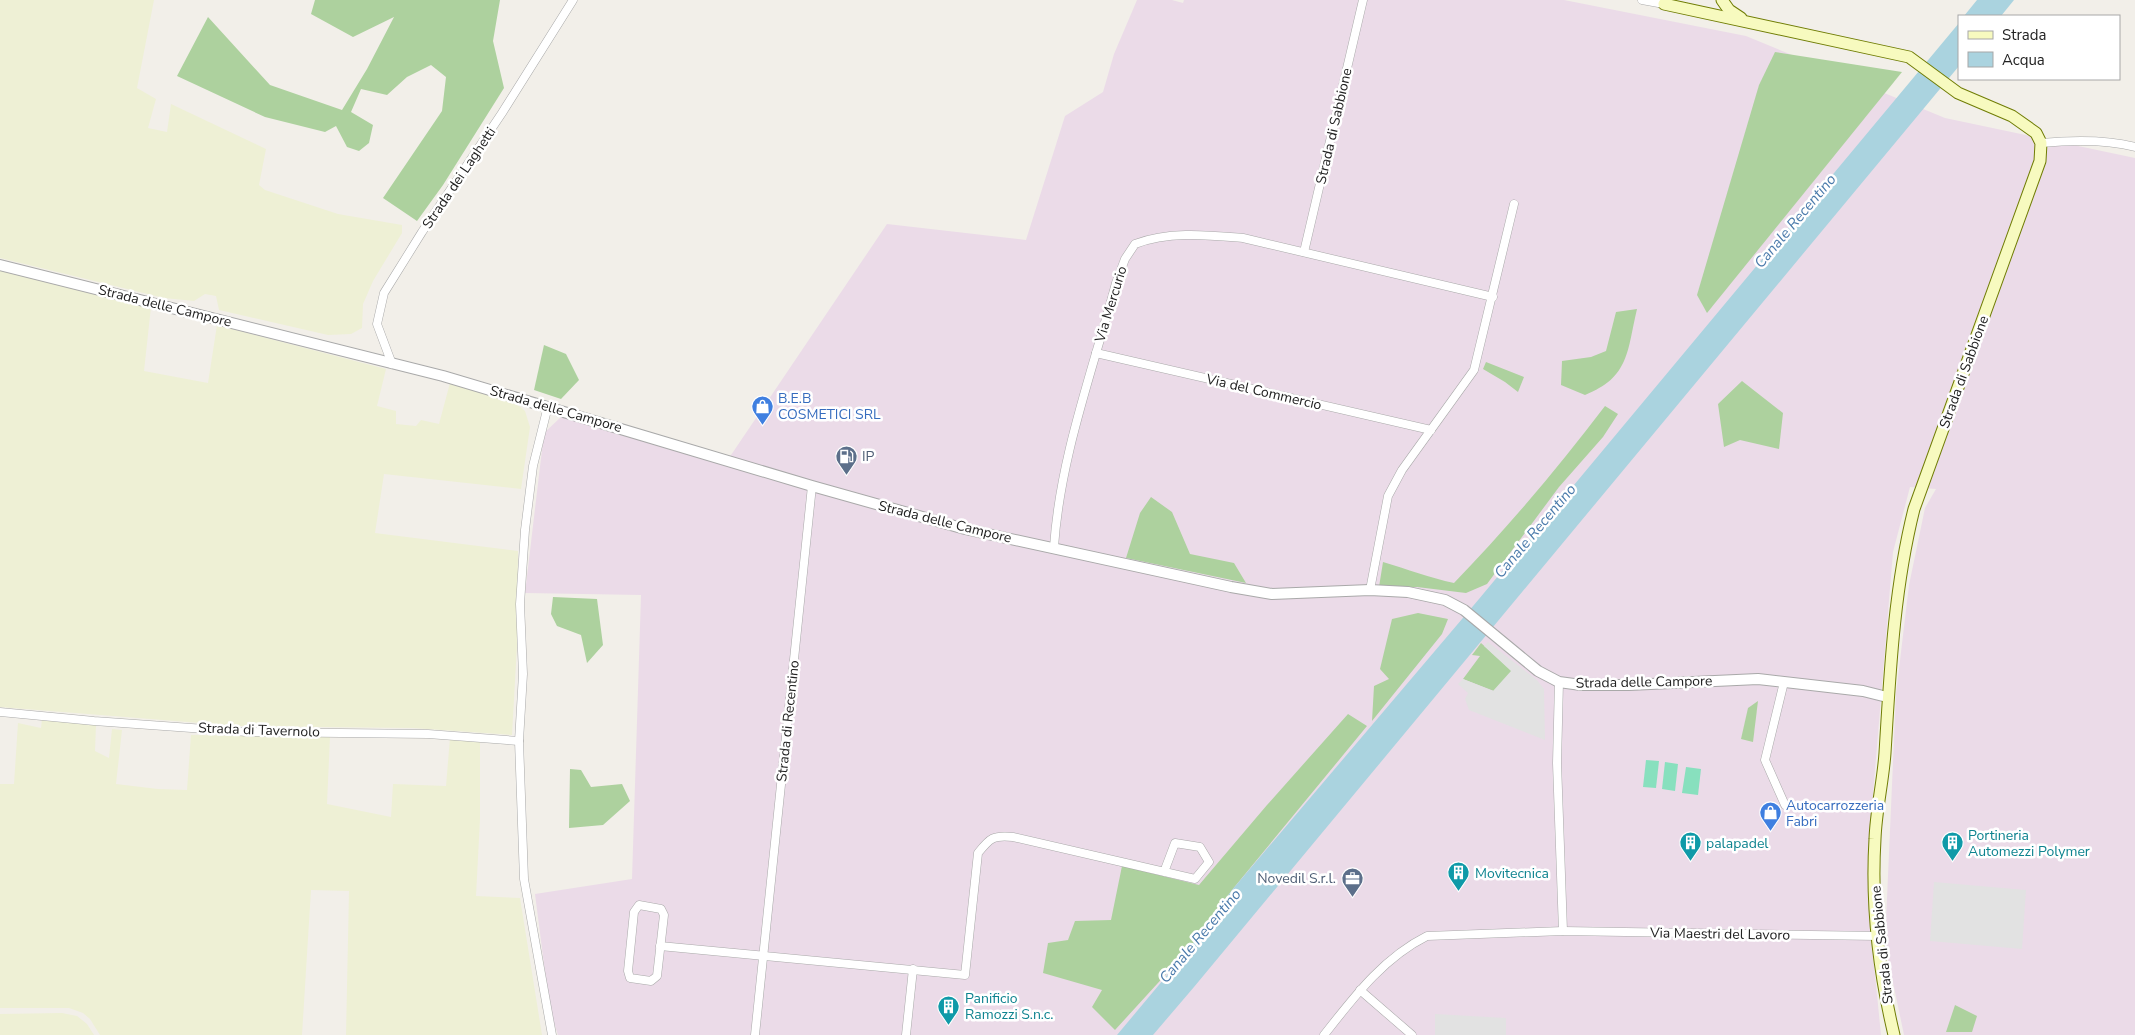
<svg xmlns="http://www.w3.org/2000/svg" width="2135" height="1035" viewBox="0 0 2135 1035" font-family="'Nunito Sans',sans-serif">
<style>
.industrial{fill:#ebdbe8}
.farmland{fill:#eef0d5}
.forest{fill:#add19e}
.pitch{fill:#88e0be}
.parking{fill:#e2e2e2}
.water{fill:#aad3df}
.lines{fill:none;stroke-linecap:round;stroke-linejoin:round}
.minor-casing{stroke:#a9a9a9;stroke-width:9}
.tertiary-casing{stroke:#a9a9a9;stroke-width:12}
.secondary-casing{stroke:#707d05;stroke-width:13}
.minor{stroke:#fff;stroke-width:8}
.tertiary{stroke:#fff;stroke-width:10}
.secondary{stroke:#f7fabf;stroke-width:11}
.labels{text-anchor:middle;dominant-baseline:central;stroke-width:5;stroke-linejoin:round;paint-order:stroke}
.street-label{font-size:14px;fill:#222;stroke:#fff}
.shop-label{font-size:14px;fill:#366cbe;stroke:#fff;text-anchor:start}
.service-label{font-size:14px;fill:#4e5e75;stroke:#fff;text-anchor:start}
.culture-label{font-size:14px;fill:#0d838f;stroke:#fff;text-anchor:start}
.water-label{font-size:15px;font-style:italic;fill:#4a7aab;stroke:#fff}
</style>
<rect width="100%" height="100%" fill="#f2efe9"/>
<polygon class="industrial" points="1137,0 1172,0 1183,3 1184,0 1564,0 1746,36 1945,118 2135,158 2135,1035 1904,1035 1885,944 1896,694 1909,585 1925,508 1936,489 1910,487 1893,552 1870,831 1870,924 1881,1035 558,1035 550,1011 535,894 632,879 641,595 525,593 544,433 561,417 729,458 887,224 1026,240 1065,116 1103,92 1114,54"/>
<g class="farmland">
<polygon points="0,0 154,0 137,88 156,99 148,128 167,132 171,104 266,149 259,185 265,190 338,214 402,225 402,233 373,281 363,304 362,328 351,334 328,335 219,310 216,296 205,294 194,301 164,298 0,258"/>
<polygon points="0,269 151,307 144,371 208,383 217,325 386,369 377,406 396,411 396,424 416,426 421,420 439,424 450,383 512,400 525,411 530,427 521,489 384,474 375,533 518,551 517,645 512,735 413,728 238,726 0,707"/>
<polygon points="42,719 96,725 95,751 109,758 112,729 122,730 116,784 158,789 187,790 191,735 330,737 327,804 391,817 393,784 446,786 450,738 480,741 480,819 476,896 520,898 542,1035 346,1035 349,891 311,890 302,1035 100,1035 90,1019 83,1013 69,1008 0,1008 0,784 14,784 18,723 41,728"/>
<polygon points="62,1013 77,1016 87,1024 94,1035 0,1035 0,1014"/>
</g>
<g class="forest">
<polygon points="315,0 500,0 493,41 504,88 443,185 417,221 383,198 442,111 446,77 431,65 407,77 387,95 361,89 351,112 373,125 369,143 359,151 347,147 336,126 325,132 265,117 177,76 208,17 270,85 342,110 367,69 394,17 353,37 311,14"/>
<polygon points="1775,52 1902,72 1707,313 1697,295 1759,85"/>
<path d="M1637,309C1627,351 1630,377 1585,395L1561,385L1562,361L1591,357L1606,351L1616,312Z"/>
<polygon points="544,345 566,354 579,380 561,399 534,390"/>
<polygon points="1486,362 1524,377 1518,392 1505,382 1483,369"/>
<polygon points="1742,381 1783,413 1779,449 1740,440 1724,447 1718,404"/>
<path d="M1605,406L1618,414L1603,437L1559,487L1487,584L1466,593L1417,587H1379L1383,562C1407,569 1430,578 1454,583C1508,527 1558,468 1605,406Z"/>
<polygon points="1151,497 1172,512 1190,554 1234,563 1246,583 1126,558 1140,513"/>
<polygon points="553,597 597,599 603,645 587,663 581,635 557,626 551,614"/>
<polygon points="1418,613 1448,619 1442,634 1372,721 1374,686 1389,679 1380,669 1392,619"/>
<polygon points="1481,643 1512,671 1494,691 1463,679 1480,656 1472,655"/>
<polygon points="1758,701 1753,742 1741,739 1748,708"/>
<polygon points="1348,714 1367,726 1232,890 1189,949 1115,1030 1092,1007 1102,990 1043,973 1048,943 1068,940 1075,921 1111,920 1122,866 1199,885 1267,805"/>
<polygon points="570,769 581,770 591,787 622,784 630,801 603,825 569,828"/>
<polygon points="1955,1005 1977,1016 1972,1032 1946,1032"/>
</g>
<g class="pitch">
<polygon points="1646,760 1659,761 1656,788 1643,787"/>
<polygon points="1665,762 1678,764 1675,791 1662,789"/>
<polygon points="1686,767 1701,769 1698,795 1682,793"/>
</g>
<g class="parking">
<polygon points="1488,642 1537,680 1544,689 1545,740 1469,710 1465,699 1468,693 1458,684 1463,679 1493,691 1511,671 1484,646"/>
<polygon points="1934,882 2026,890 2022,949 1930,941"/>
<polygon points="1435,1014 1506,1018 1506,1035 1435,1035"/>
</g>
<g class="water">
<polygon points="1977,0 2014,0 2001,16 1964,16"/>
<polygon points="1959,23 1959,66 1194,987 1153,1035 1117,1035 1189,949 1232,890 1479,599"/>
</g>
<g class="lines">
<defs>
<g id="minor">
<polyline points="1642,0 1664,4"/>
<path d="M2041,143C2072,140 2105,139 2135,147"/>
<polyline points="1304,252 1363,0"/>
<polyline points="1096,353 1431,430"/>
<polyline points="392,364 377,324 384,293 422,232 502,113 573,0"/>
<polyline points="548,406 533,466 525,530 520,604 523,674 519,741 524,879 552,1035"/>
<path d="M1054,547C1060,457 1093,370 1116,283L1125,259L1135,244C1169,231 1207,235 1243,238L1493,297"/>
<polyline points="1370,590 1388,496 1402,470 1474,370 1514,204"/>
<polyline points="1559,682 1557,763 1563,931"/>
<polyline points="1784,682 1765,760 1785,805"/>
<polyline points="0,712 94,721 247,732 428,734 519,741"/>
<polygon points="639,905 661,909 664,915 657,976 651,981 630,978 628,971 634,912"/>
<path d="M660,946L965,975L978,853C990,838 993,835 1013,837L1195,879L1209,862L1200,847L1175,843L1164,872"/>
<polyline points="1360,990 1412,1035"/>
<polyline points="755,1035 812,486"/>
<polyline points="906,1035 913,969"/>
<path d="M1324,1035C1354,997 1383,958 1427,936L1563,931L1878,936"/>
</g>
<polyline id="tertiary" points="0,265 443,376 812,486 965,529 1231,587 1272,594 1370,590 1408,592 1445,600 1464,610 1538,671 1559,682 1581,685 1629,685 1758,679 1863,691 1887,697"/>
<g id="secondary">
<polyline points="1722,0 1729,10 1741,18"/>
<path d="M1664,4L1909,57L1958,93L2012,116L2036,133L2041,143L2040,161L1914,509C1894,589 1890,671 1885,753C1883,782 1876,810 1875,839C1871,904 1879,972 1894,1035"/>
</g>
</defs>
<use href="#minor" class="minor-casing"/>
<use href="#tertiary" class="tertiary-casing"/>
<use href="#secondary" class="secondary-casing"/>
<use href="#minor" class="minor"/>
<use href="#tertiary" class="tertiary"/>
<use href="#secondary" class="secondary"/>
</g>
<defs>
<symbol id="shop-pin" viewBox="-11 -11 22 30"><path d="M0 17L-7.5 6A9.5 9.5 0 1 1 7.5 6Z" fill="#3f7fe0" stroke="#fff"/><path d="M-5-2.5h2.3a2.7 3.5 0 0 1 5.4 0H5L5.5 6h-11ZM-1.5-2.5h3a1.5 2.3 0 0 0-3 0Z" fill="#fff"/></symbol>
<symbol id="fuel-pin" viewBox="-11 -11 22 30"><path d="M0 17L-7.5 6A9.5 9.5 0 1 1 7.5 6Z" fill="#5c6f8a" stroke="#fff"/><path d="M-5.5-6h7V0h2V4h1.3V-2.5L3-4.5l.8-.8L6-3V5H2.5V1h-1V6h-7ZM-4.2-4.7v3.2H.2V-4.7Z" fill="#fff"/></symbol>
<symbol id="building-pin" viewBox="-11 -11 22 30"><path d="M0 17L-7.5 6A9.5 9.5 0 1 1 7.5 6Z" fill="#0f9aa8" stroke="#fff"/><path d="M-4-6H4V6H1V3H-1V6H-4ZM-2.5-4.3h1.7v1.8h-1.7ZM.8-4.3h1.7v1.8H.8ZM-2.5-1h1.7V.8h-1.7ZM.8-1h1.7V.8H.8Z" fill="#fff"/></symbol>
<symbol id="office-pin" viewBox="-11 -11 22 30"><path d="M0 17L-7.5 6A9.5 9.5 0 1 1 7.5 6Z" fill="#5c6f8a" stroke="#fff"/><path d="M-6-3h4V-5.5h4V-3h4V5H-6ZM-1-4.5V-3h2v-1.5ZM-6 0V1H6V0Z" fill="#fff"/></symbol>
</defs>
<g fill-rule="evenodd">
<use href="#shop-pin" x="750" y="394" width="25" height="34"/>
<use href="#fuel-pin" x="834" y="444" width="25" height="34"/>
<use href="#shop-pin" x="1758" y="800" width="25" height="34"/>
<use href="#building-pin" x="1678" y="830" width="25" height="34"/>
<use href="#building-pin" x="1940" y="830" width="25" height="34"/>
<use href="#building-pin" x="1446" y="860" width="25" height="34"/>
<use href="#office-pin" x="1340" y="866" width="25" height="34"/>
<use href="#building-pin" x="936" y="994" width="25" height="34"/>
</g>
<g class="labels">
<g class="street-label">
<text transform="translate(1334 126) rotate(-77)">Strada di Sabbione</text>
<text transform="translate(459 178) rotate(-56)">Strada dei Laghetti</text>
<text transform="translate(1111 304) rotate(-73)">Via Mercurio</text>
<text transform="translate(165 306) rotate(14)">Strada delle Campore</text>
<text transform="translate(1964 372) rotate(-70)">Strada di Sabbione</text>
<text transform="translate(1264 392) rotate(13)">Via del Commercio</text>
<text transform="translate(556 409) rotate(16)">Strada delle Campore</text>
<text transform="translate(945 522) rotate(14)">Strada delle Campore</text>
<text transform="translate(1644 682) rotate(-1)">Strada delle Campore</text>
<text transform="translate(788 721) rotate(-84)">Strada di Recentino</text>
<text transform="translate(259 730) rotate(2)">Strada di Tavernolo</text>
<text transform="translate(1720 934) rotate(1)">Via Maestri del Lavoro</text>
<text transform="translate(1882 945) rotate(-96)">Strada di Sabbione</text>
</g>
<g class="shop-label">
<text x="778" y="398">B.E.B<tspan x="778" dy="16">COSMETICI SRL</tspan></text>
<text x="1786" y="805">Autocarrozzeria<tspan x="1786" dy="16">Fabri</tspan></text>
</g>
<g class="service-label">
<text x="862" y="456">IP</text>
<text x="1336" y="878" text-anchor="end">Novedil S.r.l.</text>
</g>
<g class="culture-label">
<text x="1968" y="835">Portineria<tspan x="1968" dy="16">Automezzi Polymer</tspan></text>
<text x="1706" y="843">palapadel</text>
<text x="1475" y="873">Movitecnica</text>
<text x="965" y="998">Panificio<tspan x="965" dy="16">Ramozzi S.n.c.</tspan></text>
</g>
<g class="water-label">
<text transform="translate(1795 221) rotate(-50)">Canale Recentino</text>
<text transform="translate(1535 531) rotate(-50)">Canale Recentino</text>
<text transform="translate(1200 936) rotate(-50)">Canale Recentino</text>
</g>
</g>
<rect x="1958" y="15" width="162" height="65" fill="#ffffff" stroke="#a7a7a7"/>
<rect x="1968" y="31" width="25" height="8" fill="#f7fabf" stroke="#a7a7a7"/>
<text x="2002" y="40" font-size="15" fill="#222222">Strada</text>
<rect x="1968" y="52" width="25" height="15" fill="#aad3df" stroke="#a7a7a7"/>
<text x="2002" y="65" font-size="15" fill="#222222">Acqua</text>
</svg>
